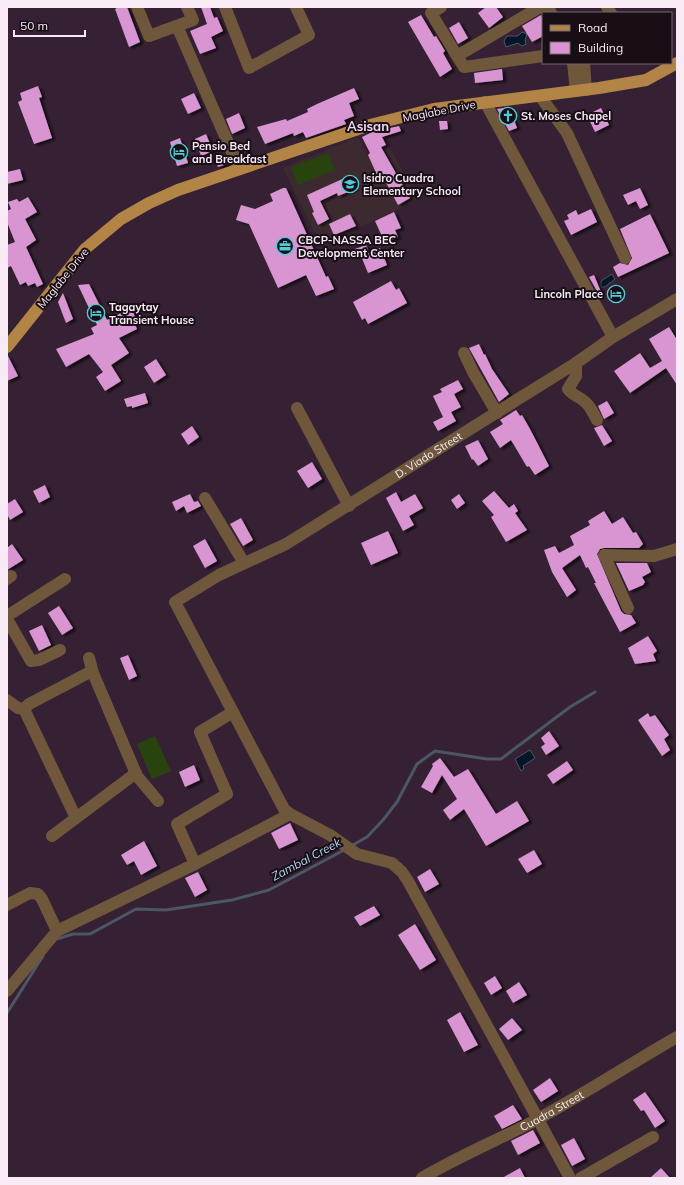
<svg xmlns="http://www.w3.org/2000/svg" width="684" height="1185" viewBox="0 0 684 1185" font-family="Mulish,sans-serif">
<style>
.education{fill:#3d2a31}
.green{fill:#29430e}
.water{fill:#021729;stroke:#4c5766}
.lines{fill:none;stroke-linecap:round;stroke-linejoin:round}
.stream{stroke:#4c5766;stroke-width:3}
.building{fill:#d995d2;filter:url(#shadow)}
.minor{stroke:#6e573b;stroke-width:12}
.major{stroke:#b28446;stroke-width:12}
.labels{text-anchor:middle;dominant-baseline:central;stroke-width:4;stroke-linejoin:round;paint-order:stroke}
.street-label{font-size:11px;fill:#f8ebf6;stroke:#170e16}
.poi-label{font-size:11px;font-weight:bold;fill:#f8ebf6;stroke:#170e16;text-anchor:start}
.water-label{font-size:12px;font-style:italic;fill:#b0d2f2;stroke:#170e16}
.quarter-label{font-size:13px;font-weight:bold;fill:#f4d9f1;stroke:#170e16}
</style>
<defs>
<filter id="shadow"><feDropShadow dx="3.5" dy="2" stdDeviation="1" flood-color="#0009"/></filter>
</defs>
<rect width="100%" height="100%" fill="#352133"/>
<polygon class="education" points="358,137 368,156 389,146 418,200 321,246 283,168"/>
<g class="green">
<polygon points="328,153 335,170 298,185 291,167"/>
<polygon points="155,736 171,771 152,779 137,744"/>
</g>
<g class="water">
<polygon points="522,32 527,34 525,40 526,44 522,46 518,43 506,47 504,41 507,36 518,36"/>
<polygon points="612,274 615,279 605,287 601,287 601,281"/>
<polygon points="530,750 535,758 523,766 524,769 521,771 515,759"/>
</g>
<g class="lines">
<g class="stream">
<polyline points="351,846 367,837 383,820 397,802 417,764 435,751 487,759 501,759 570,707 595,692"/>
<polyline points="57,939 73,934 90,934 136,909 166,910 232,900 269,890 346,849"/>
<polyline points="7,1013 43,956"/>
</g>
</g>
<g class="building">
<polygon points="119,7 127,7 140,42 129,47 115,9"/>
<polygon points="201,7 210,7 214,18 217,17 223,31 211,37 216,48 200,54 190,31 207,24"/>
<polygon points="486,7 496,7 503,17 489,28 478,13"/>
<polygon points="421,15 434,37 436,36 445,51 443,53 452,69 440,77 408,22"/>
<polygon points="541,15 543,20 543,36 532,42 522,26"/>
<polygon points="459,22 468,38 458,44 449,28"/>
<polygon points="502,69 503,80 475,83 474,73"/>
<polygon points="38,86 42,97 39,98 52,138 34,144 18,102 22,100 20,93"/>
<polygon points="354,88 359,99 349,103 354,116 344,120 346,124 306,138 303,132 294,136 293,133 265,144 257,127 286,119 287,121 308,112 307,109 317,104"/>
<polygon points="194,93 201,108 188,114 181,99"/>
<polygon points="509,107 517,128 509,131 497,109"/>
<polygon points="601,108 609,125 595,132 587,115"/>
<polygon points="239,113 245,128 232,134 226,119"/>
<polygon points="439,121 447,121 448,129 440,130"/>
<polygon points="399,126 401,131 382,137 386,145 381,147 410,198 398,205 381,173 377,175 368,155 370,153 362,137 372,132"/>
<polygon points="206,134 213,151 201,156 195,139"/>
<polygon points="180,138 188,163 177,166 170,142"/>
<polygon points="224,155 227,164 218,167 215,158"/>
<polygon points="20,169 23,180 7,184 7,172"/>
<polygon points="349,176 355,189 338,196 337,193 320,201 329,219 318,225 312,213 314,212 307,195"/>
<polygon points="283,188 286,188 326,277 328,276 334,289 316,296 306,275 278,288 249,224 236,220 241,205 255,209 273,201 270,194"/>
<polygon points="640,188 648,205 640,209 636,201 628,205 623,195"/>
<polygon points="28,197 37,212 25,219 36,240 26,247 43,284 37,287 35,283 28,286 26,282 20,285 11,266 7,268 7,245 15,242 7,222 7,211 11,209 8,202 17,199 19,202"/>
<polygon points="591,209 597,222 571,235 564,221 569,219 567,215 576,210 578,215"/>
<polygon points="394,212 401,228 395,230 398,237 385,243 375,221"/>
<polygon points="350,214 356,226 334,235 329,224"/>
<polygon points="650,214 669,253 618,277 613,267 620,263 628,265 632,258 620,229"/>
<polygon points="366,245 369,252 380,248 387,265 368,273 361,256 358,258 355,249"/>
<polygon points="594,275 601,292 598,293 589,277"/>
<polygon points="391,281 396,290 399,288 407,303 368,324 365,318 362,320 353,302"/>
<polygon points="89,284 107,320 131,308 137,321 134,322 137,329 119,338 129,353 111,365 121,381 105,391 96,377 103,372 89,354 66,367 56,349 94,334 91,328 97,325 78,285"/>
<polygon points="63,293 73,319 66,323 58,302"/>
<polygon points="669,327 677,340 677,385 666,368 630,393 614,371 640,353 650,368 662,361 649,339"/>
<polygon points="479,344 484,355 485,354 492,369 509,394 499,402 469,348"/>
<polygon points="7,354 18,376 7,381"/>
<polygon points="156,359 166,375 154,383 144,367"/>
<polygon points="458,380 463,389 454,394 461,407 451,412 456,421 438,431 433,422 443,417 433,396 442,392 440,389"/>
<polygon points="145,393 148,403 132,408 132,406 127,407 124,399"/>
<polygon points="607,401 614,413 604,419 598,406"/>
<polygon points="516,410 520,416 522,415 530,429 549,466 535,475 529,466 527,467 511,440 500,448 490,432 503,424 500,420"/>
<polygon points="602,425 612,441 604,446 594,428"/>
<polygon points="192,426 199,437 188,445 181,434"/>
<polygon points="478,440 488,459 478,466 473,459 472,460 465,446"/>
<polygon points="312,462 322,479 308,488 297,471"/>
<polygon points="45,485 50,497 39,503 33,491"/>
<polygon points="494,491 509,508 514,504 518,511 515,513 527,530 506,542 491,517 494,515 482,501"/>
<polygon points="396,492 401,502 415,494 423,508 409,516 414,525 403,531 386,498"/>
<polygon points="190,494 194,502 198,501 201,506 187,513 184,506 176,511 172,502"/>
<polygon points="459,494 465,503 457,509 451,500"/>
<polygon points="15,499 23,512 10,520 7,514 7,504"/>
<polygon points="604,511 612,524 623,517 633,533 636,532 643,544 639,548 604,548 600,549 597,554 621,611 624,614 631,615 636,623 620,632 594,583 596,583 588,567 586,568 580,555 562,568 576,590 567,597 552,572 544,550 555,546 559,553 574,545 570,536 590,525 588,521"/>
<polygon points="241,518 253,540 243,546 230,524"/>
<polygon points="388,531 398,553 371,565 361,543"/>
<polygon points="205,539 217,561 205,568 193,546"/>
<polygon points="12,544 23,560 7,570 7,548"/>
<polygon points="616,563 647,563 651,572 642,577 645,582 643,585 629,591"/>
<polygon points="59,606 73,628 62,635 48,613"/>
<polygon points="42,625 51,645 39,651 29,631"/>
<polygon points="648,636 657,651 653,654 656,661 635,664 628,648"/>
<polygon points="128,655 137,676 129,680 120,658"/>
<polygon points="648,713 650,717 655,715 669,735 664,739 670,750 662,756 638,720"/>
<polygon points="549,731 559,746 546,755 541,747 545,744 541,738"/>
<polygon points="440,758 454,777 468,769 496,814 517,801 529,821 486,846 464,809 450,820 443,810 457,799 442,775 432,793 421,787 433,766 432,764"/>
<polygon points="567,761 573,770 553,784 547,775"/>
<polygon points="194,765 200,780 185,787 179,772"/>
<polygon points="290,823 298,840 279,849 271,833"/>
<polygon points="144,841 157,866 141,875 134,861 127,865 121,855"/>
<polygon points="534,850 542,864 527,873 518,859"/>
<polygon points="430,869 439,884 425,892 417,877"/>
<polygon points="198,872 207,890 195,897 185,878"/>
<polygon points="374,906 380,915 360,926 354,917"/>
<polygon points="415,924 436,960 420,970 398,935"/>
<polygon points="495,976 502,988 491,995 484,983"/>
<polygon points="519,982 527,995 513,1003 506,991"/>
<polygon points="460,1012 478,1045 464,1052 447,1020"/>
<polygon points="512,1018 522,1030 508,1040 499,1029"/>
<polygon points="550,1078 558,1091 541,1102 533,1090"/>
<polygon points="645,1092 665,1121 655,1128 644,1110 641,1111 633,1100"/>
<polygon points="513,1105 522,1119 502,1129 494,1116"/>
<polygon points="533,1130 540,1143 518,1155 511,1141"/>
<polygon points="574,1138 585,1159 572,1166 561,1145"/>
<polygon points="520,1168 525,1178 502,1178"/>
<polygon points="661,1168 670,1178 650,1178"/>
</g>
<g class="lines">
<g class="minor">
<polyline points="137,7 149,36 193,20 187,7"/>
<polyline points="225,7 249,68 309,35 296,7"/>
<polyline points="441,7 431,13 457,56 540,7"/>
<polyline points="548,7 551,13"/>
<polyline points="607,7 611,13"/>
<polyline points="177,26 239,168"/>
<polyline points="457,56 464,67 543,56"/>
<polyline points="573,63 576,91"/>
<polyline points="584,63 586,90"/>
<polyline points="540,96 567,133 625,258"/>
<polyline points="485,102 613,337"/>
<polyline points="464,353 473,372 497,413"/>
<path d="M576,363V376L568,389C572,395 578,396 584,401C590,405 593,413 597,420"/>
<polyline points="297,408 349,506"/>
<polyline points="205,498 244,563"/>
<polyline points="7,579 11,576"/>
<polyline points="628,608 604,555 654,556 677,549"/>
<polyline points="7,616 65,579"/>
<polyline points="7,619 31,661 39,660 60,650"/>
<polyline points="89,658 93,673 137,776 158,801"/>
<polyline points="7,700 18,708 24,709 76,818"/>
<polyline points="24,709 29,704 92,671"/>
<polyline points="52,836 136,773"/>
<polyline points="195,864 290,814"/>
<polyline points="7,905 30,893 38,894 42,899 57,931 7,991"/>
<polyline points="57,931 195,864 177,824 227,794 200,732 233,712"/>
<path id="s1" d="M422,1178C459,1156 498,1140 536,1120C584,1094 630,1064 677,1037"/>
<path id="s2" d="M570,1178L408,881L402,872L392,863L357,854L330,835L290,814L284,809L175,602L219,575L286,544L576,363L613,337L677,299"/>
<polyline points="581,1178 653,1137"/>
</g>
<polyline class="major" points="7,347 85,249 121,219 149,203 178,190 370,125 434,109 599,88 646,80 677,63"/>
</g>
<defs>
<symbol id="church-ring" viewBox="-11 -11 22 22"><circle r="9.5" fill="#170e16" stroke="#52cbd8" stroke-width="1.5"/><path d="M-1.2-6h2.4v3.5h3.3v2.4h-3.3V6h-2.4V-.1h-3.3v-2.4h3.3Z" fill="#52cbd8"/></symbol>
<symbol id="hotel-ring" viewBox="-11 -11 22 22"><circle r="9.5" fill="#170e16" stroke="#52cbd8" stroke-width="1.5"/><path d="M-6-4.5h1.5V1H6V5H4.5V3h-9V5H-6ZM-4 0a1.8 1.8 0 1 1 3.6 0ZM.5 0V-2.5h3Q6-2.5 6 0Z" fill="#52cbd8"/></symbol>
<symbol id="school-ring" viewBox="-11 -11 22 22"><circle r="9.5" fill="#170e16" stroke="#52cbd8" stroke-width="1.5"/><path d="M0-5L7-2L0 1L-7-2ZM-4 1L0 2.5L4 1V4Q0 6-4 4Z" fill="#52cbd8"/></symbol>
<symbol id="office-ring" viewBox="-11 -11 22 22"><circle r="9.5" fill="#170e16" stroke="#52cbd8" stroke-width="1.5"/><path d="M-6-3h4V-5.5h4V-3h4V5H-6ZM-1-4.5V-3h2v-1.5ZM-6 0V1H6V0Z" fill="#52cbd8"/></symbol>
</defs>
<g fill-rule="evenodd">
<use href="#church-ring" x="498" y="106" width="20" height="20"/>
<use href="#hotel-ring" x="169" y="142" width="20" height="20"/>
<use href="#school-ring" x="340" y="174" width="20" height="20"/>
<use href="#office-ring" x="275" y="236" width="20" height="20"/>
<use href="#hotel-ring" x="606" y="284" width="20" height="20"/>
<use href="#hotel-ring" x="86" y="303" width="20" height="20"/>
</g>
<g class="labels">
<g class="street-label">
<text transform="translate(439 111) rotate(-11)">Maglabe Drive</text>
<text transform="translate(63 278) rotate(-51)">Maglabe Drive</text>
<text stroke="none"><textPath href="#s2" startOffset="1012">D. Viado Street</textPath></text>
<text stroke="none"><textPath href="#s1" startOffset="146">Cuadra Street</textPath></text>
</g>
<g class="poi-label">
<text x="521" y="116">St. Moses Chapel</text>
<text x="192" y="146">Pensio Bed<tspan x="192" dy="13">and Breakfast</tspan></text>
<text x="363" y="178">Isidro Cuadra<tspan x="363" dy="13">Elementary School</tspan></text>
<text x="298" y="240">CBCP-NASSA BEC<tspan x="298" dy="13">Development Center</tspan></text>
<text x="603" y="294" text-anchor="end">Lincoln Place</text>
<text x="109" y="307">Tagaytay<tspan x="109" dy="13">Transient House</tspan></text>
</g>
<g class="water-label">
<text transform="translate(306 859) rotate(-28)">Zambal Creek</text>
</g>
<g class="quarter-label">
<text x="368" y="126">Asisan</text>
</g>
</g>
<rect width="684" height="1185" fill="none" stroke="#f8ebf6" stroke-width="16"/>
<rect x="542" y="12" width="130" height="52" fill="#170e16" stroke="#716670"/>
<rect x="550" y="25" width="20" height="6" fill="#b28446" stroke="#716670"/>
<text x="578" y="32" font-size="12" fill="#f8ebf6">Road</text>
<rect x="550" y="42" width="20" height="12" fill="#d995d2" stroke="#716670"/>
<text x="578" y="52" font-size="12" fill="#f8ebf6">Building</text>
<path d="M14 30v6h71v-6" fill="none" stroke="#f8ebf6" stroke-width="2"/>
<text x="20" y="30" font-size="12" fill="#f8ebf6" stroke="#170e16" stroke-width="3" paint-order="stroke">50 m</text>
</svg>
